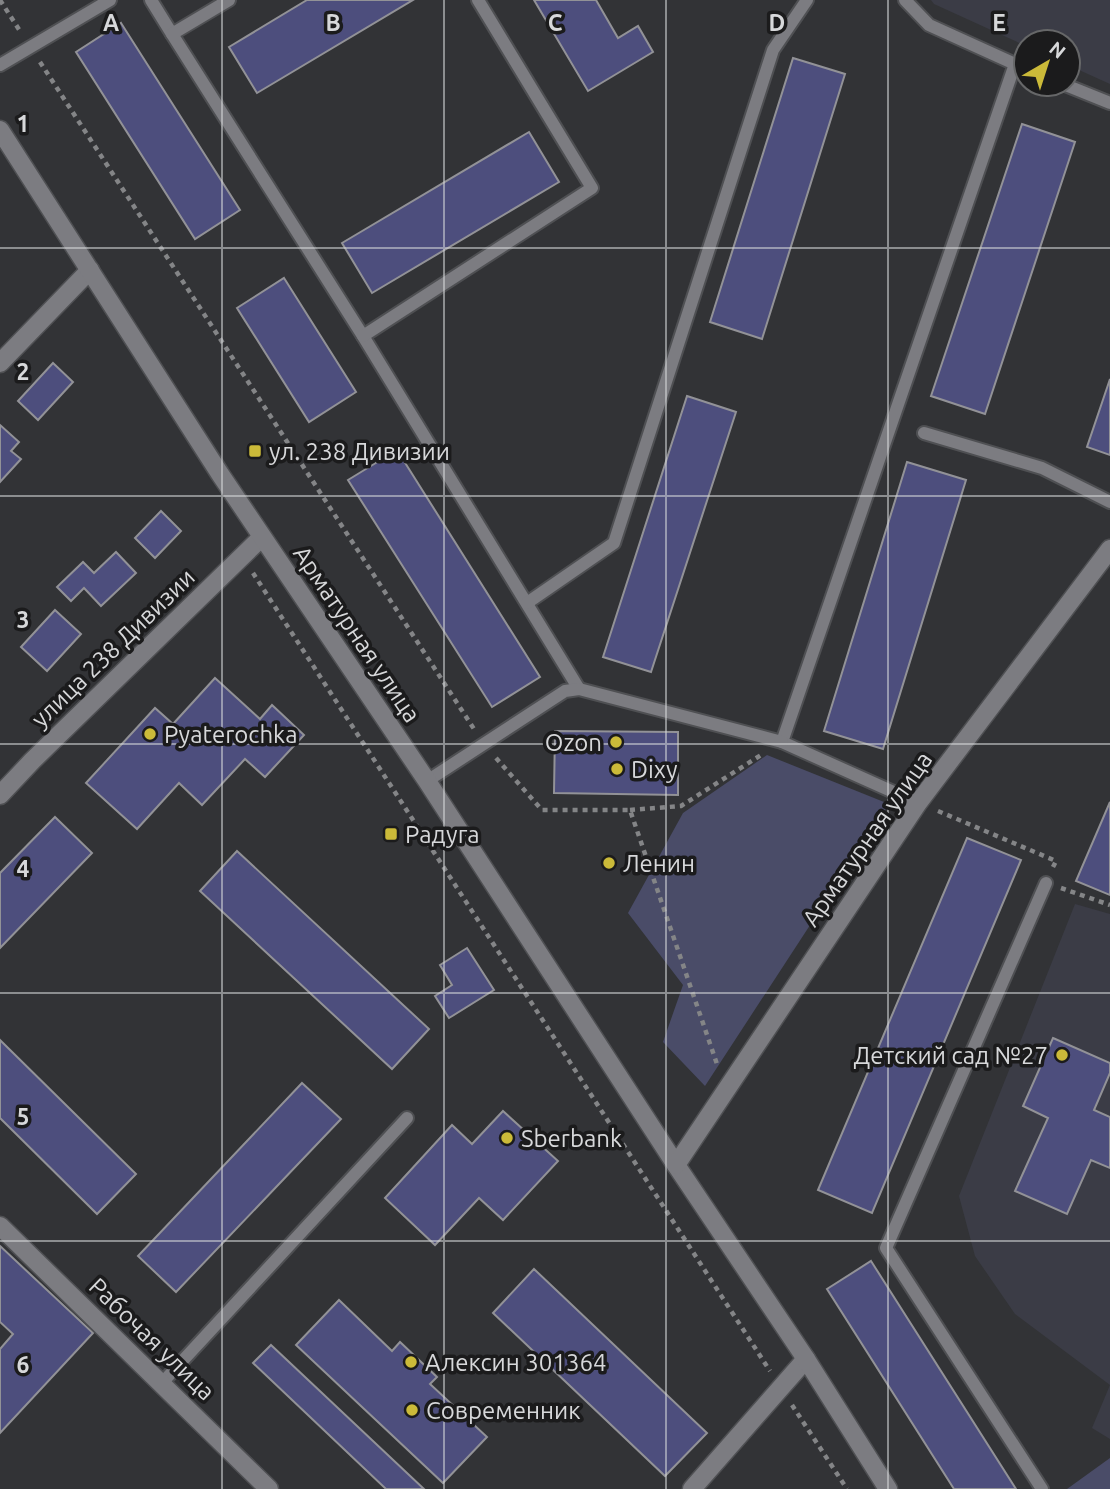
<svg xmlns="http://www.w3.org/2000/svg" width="1110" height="1489" viewBox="0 0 1110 1489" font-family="Ubuntu,sans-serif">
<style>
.built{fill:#3b3c46}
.green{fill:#4a4c68}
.building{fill:#4d4e7d;stroke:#929297;stroke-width:2}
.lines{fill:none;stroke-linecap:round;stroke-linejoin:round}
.service-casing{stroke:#4f5053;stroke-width:16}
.minor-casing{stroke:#4f5053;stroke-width:21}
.tertiary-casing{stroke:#4f5053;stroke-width:21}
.path{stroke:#848587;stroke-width:4.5;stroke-dasharray:5 5;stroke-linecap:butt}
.service{stroke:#7c7c81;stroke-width:12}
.minor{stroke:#7c7c81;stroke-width:18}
.tertiary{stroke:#7c7c81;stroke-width:18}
.grid{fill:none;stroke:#d7d8da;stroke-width:2;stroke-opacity:0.55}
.poi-dot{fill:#cbba39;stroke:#1b1b1c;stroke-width:2.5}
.labels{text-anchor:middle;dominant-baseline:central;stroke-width:7;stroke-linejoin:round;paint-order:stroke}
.poi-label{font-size:24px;fill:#d7d8da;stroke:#1b1b1c;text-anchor:start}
.street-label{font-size:24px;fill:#d7d8da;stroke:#1b1b1c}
.grid-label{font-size:23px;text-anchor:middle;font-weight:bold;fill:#d7d8da;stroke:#1b1b1c;stroke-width:7;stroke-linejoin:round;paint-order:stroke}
</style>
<rect width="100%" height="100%" fill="#323336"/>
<g class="built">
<polygon points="931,0 1110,0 1110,84 1068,65 1068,42 1026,42 1026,46 934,4"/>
<polygon points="1075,904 1110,914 1110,1439 1092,1428 1110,1385 1015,1314 975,1256 959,1196"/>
</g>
<g class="green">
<polygon points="767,755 889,804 705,1086 663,1042 683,985 628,913 683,813"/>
<polygon points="1110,1458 1110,1489 1067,1489"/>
</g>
<g class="building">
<polygon points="307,0 413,0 257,93 229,47"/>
<polygon points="534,0 596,0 618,38 638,26 653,52 588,91"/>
<polygon points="121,23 240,210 195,239 76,52"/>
<polygon points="793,58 845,74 762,339 710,322"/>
<polygon points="1022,124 1075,142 985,414 931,396"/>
<polygon points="529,132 559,182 372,293 342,243"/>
<polygon points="284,278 356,392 309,422 237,308"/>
<polygon points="53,363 73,382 38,420 18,401"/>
<polygon points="1110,379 1110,455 1087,447"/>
<polygon points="687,396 736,412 651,672 603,657"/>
<polygon points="0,425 19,442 11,451 21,459 0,482"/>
<polygon points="397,450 540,677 492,707 348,480"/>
<polygon points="907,462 966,480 883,749 824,731"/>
<polygon points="161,511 181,531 155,558 135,538"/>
<polygon points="116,552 136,573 101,606 84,588 71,601 57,587 83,562 94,573"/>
<polygon points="55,610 81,634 47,671 21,647"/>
<polygon points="215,678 260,719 272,705 304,735 265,777 245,759 202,805 179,783 137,829 86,783 155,708 173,724"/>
<polygon points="555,731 678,732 678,795 554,793"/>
<polygon points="1110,802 1110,895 1076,881"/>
<polygon points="55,817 92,853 0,948 0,873"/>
<polygon points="967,838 1021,860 872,1213 818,1190"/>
<polygon points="237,851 429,1029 392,1069 200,891"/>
<polygon points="467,948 494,990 449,1018 435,996 452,985 440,965"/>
<polygon points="1053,1038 1110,1063 1110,1073 1094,1110 1110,1117 1110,1168 1091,1160 1067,1214 1015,1191 1048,1118 1023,1106"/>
<polygon points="0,1040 136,1174 97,1214 0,1118"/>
<polygon points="302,1083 341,1119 176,1292 138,1256"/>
<polygon points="503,1111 558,1161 503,1220 479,1198 435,1245 385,1198 452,1125 472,1144"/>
<polygon points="0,1246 93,1333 0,1433 0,1349 13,1334 0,1322"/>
<polygon points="871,1261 1016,1489 954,1489 827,1289"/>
<polygon points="534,1269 707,1433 665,1476 493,1313"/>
<polygon points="339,1300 392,1351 400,1342 437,1377 430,1384 487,1437 443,1483 296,1345"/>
<polygon points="271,1345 424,1489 386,1489 253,1363"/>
</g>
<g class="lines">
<defs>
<g id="service">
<polyline points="151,0 172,34"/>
<polyline points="229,0 172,34 363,336 579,689"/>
<polyline points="905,0 929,25 1015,64 782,742 918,803"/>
<polyline points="0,65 110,0"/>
<polyline points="1063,84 1110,103"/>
<polyline points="363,336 592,188 478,0"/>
<polyline points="924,433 1042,468 1110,502"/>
<polyline points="527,603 614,543 773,50 807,0"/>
<polyline points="427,781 565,691 579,689 782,742"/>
<polyline points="162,1383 407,1118"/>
<polyline points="1042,1489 886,1248 1046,883"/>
</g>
<g id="minor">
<polyline points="0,363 90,270"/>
<polyline points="0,795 32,761 262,537"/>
<polyline points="0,1226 269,1489"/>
<polyline points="692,1489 806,1359"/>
</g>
<g id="tertiary">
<polyline points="0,130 220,474 427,781 676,1165 806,1359 888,1489"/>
<polyline points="676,1165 918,803 1110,549"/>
</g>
</defs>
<use href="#service" class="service-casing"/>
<use href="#minor" class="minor-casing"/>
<use href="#tertiary" class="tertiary-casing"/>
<g class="path">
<polyline points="0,0 20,31"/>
<polyline points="40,62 474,729"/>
<polyline points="253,573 770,1371"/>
<polyline points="496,758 542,810 630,810 718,1067"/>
<polyline points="630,810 681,806 761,755"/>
<polyline points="938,811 1056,861 1053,867"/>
<polyline points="1061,888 1110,905"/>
<polyline points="792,1405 847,1489"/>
</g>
<use href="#service" class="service"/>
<use href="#minor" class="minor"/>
<use href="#tertiary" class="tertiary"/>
</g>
<path class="grid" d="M222,0V1489M444,0V1489M666,0V1489M888,0V1489M0,248H1110M0,496H1110M0,744H1110M0,993H1110M0,1241H1110"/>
<g class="poi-dot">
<rect x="248" y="444" width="14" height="14" rx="3.5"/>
<circle cx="150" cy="734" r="7"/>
<circle cx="616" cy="742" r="7"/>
<circle cx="617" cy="769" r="7"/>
<rect x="384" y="827" width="14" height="14" rx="3.5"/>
<circle cx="609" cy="863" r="7"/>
<circle cx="1062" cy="1055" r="7"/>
<circle cx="507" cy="1138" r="7"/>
<circle cx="411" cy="1362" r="7"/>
<circle cx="412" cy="1410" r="7"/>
</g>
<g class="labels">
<g class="poi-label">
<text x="269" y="451">ул. 238 Дивизии</text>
<text x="164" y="734">Pyaterochka</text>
<text x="602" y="742" text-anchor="end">Ozon</text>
<text x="631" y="769">Dixy</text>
<text x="405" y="834">Радуга</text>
<text x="623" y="863">Ленин</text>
<text x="1048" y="1055" text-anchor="end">Детский сад №27</text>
<text x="521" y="1138">Sberbank</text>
<text x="425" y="1362">Алексин 301364</text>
<text x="426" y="1410">Современник</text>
</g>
<g class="street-label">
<text transform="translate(357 634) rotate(56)">Арматурная улица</text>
<text transform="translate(113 648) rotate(-44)">улица 238 Дивизии</text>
<text transform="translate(867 839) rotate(-55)">Арматурная улица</text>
<text transform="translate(152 1339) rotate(44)">Рабочая улица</text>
</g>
</g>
<g class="grid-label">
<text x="111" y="31">A</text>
<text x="333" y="31">B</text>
<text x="555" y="31">C</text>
<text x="777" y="31">D</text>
<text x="999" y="31">E</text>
<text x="23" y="132">1</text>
<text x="23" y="380">2</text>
<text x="23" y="628">3</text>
<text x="23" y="877">4</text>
<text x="23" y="1125">5</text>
<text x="23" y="1373">6</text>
</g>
<g transform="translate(1047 63) rotate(39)"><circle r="33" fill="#1b1b1c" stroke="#666768" stroke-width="2"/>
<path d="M0-5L12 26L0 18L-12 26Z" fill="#cbba39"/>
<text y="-10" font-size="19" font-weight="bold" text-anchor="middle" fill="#d7d8da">N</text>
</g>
</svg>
